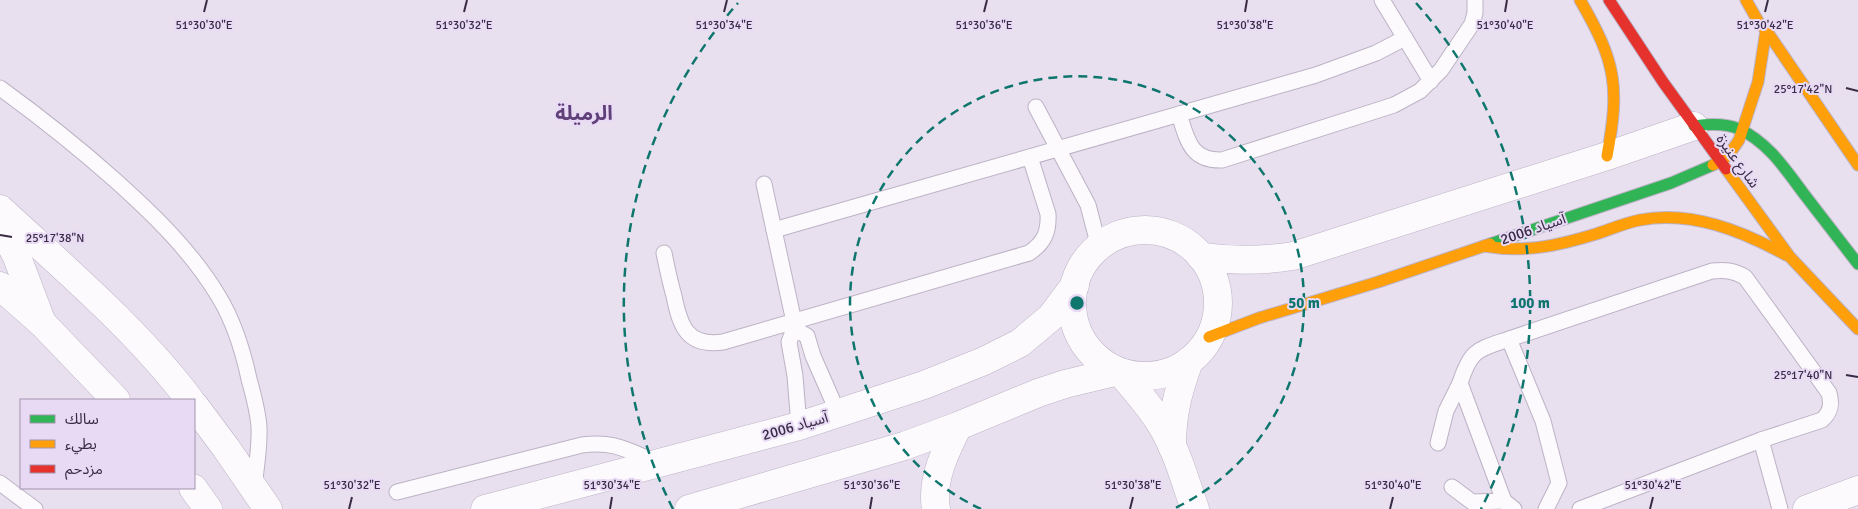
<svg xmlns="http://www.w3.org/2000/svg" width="1858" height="509" viewBox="0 0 1858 509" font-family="Signika,'Noto Sans Arabic',sans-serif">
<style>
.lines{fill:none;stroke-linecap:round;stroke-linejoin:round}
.lane-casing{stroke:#bcb2c5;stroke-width:17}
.street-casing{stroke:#bcb2c5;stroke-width:29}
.fast-casing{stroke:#bcb2c5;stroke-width:13}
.slow-casing{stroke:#bcb2c5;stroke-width:13}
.jam-casing{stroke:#bcb2c5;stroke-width:13}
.lane{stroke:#fcfafd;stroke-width:15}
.street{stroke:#fcfafd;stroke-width:28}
.fast{stroke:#30b455;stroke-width:11}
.slow{stroke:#ff9f0a;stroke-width:11}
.jam{stroke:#e5322d;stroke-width:11}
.ticks{fill:none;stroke:#392b45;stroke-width:2}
.ring{fill:none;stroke:#0f766e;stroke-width:2.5;stroke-dasharray:9 6}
.labels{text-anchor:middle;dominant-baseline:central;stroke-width:4;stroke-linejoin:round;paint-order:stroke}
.street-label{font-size:15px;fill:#392b45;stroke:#e8daf5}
.district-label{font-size:20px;font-weight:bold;fill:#604079;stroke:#e8daf5}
.ticks-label{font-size:12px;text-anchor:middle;fill:#392b45;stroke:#e8daf5;stroke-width:4;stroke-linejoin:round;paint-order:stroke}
.centre{fill:#0f766e;stroke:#e8daf5;stroke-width:2.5}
.ring-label{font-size:15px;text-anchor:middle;font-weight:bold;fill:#0f766e;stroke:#e8daf5;stroke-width:4;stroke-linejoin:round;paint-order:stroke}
</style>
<rect width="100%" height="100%" fill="#e8e0ef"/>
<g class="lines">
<defs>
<g id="lane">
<polyline points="1382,0 1431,81"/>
<path d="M0,88C40,117 79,148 116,181C155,216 192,252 219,297C234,322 243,351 249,379C253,394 258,411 259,427C260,447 256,468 254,488"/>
<polyline points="1036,107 1088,205 1099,247"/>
<path d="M1179,114C1187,139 1190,161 1222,160L1394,105L1420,91L1441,70L1472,24L1475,13V0"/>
<polyline points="764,184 796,331"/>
<polyline points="774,230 1316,75 1376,53 1405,38"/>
<path d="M664,253C667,268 670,282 674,296C680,326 687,347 723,342L1029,253C1044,243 1049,232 1048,214L1030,157"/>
<path d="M1509,339L1712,271C1725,270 1733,270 1745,277L1829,393C1832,404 1831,412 1822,420L1761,440L1580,509"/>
<polyline points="799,426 795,376 789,342 792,334 800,332 807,336 813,356 838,413"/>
<polyline points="1761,440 1780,509"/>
<polyline points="1438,443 1446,411 1460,383"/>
<polyline points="0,483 35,509"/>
<polyline points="1452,487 1472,502 1504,501"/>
<path d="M397,492L582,445C616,441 626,450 656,462"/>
<path d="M1514,509L1504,501L1460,383C1471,349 1477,350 1509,339L1543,421L1559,483L1546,509"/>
</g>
<g id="street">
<path d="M0,209C66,270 136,329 190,400"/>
<polyline points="0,223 17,257 42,323"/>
<circle cx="1145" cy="303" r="73"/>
<path d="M1201,257C1233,261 1262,261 1293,256L1607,156L1694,126"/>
<polyline points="0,286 43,324 116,400"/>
<path d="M1122,374C1136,391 1151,407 1162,426C1177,451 1185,481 1195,509"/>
<polyline points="194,405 226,448 268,509"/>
<path d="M1172,446C1172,413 1178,392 1189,361"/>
<polyline points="193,488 208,509"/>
<polyline points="485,509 799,426 924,385 984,361 1020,343 1051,317 1075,285"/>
<polyline points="689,509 904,446 958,426 1038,393 1065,384 1115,372"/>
<path d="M936,509C931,480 945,452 958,426"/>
<polyline points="1807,509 1858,490"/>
</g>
<g id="fast">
<path d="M1694,126C1709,124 1725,123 1739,129C1768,142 1786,170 1804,194C1822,217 1840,241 1858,264"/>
<polyline points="1490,244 1671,183 1713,165"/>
</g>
<g id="slow">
<path d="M1580,0C1616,62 1620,86 1607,156"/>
<polyline points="1746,0 1759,23 1766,30 1858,165"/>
<polyline points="1713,165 1728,156 1739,140 1758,82 1766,30"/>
<polyline points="1726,169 1790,257 1858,329"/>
<path d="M1484,246C1525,253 1557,246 1596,234C1611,229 1625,223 1640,220C1691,210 1742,231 1786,255"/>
<polyline points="1209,337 1259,318 1378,282 1490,244"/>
</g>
<polyline id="jam" points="1609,0 1663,82 1726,169"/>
</defs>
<use href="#lane" class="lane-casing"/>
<use href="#street" class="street-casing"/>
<use href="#fast" class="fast-casing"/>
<use href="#slow" class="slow-casing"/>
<use href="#jam" class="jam-casing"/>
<use href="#lane" class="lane"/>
<use href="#street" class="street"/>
<use href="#fast" class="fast"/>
<use href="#slow" class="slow"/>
<use href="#jam" class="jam"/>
</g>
<path class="ticks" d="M204,12L207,0M464,12L467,0M724,12L727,0M984,12L987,0M1245,12L1247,0M1505,12L1507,0M1765,12L1768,0M1846,88L1858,91M0,235L12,237M1846,375L1858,377M349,509L352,497M610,509L612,497M870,509L872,497M1130,509L1133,497M1390,509L1393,497M1650,509L1653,497"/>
<g class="ring">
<path d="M981 509A227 227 0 1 1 1173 509"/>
<path d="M673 509A453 453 0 0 1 738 3M1416 3A453 453 0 0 1 1481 509"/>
</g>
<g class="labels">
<g class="street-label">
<text transform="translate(1738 161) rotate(54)">شارع عنيزة</text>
<text transform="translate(1533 229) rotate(-19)">آسياد 2006</text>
<text transform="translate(795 426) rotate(-16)">آسياد 2006</text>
</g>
<g class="district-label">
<text x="584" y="113">الرميلة</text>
</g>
</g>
<g class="ticks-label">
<text x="204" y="29">51°30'30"E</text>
<text x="464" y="29">51°30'32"E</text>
<text x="724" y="29">51°30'34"E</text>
<text x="984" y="29">51°30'36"E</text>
<text x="1245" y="29">51°30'38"E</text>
<text x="1505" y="29">51°30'40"E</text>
<text x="1765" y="29">51°30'42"E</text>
<text x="1803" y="93">25°17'42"N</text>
<text x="55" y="242">25°17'38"N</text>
<text x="1803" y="379">25°17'40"N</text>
<text x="352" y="489">51°30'32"E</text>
<text x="612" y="489">51°30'34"E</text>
<text x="872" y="489">51°30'36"E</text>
<text x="1133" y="489">51°30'38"E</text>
<text x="1393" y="489">51°30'40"E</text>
<text x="1653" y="489">51°30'42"E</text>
</g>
<circle cx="1077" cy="303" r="8" class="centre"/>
<g class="ring-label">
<text x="1304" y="308">50 m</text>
<text x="1530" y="308">100 m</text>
</g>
<rect x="20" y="399" width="175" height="90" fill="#e8daf5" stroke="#a294af"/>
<rect x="30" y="415" width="25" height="8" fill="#30b455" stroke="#a294af"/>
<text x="65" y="424" font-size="15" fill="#392b45">سالك</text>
<rect x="30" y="440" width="25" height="8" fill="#ff9f0a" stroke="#a294af"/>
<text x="65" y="449" font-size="15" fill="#392b45">بطيء</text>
<rect x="30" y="465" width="25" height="8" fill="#e5322d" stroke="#a294af"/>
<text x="65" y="474" font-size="15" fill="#392b45">مزدحم</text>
</svg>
